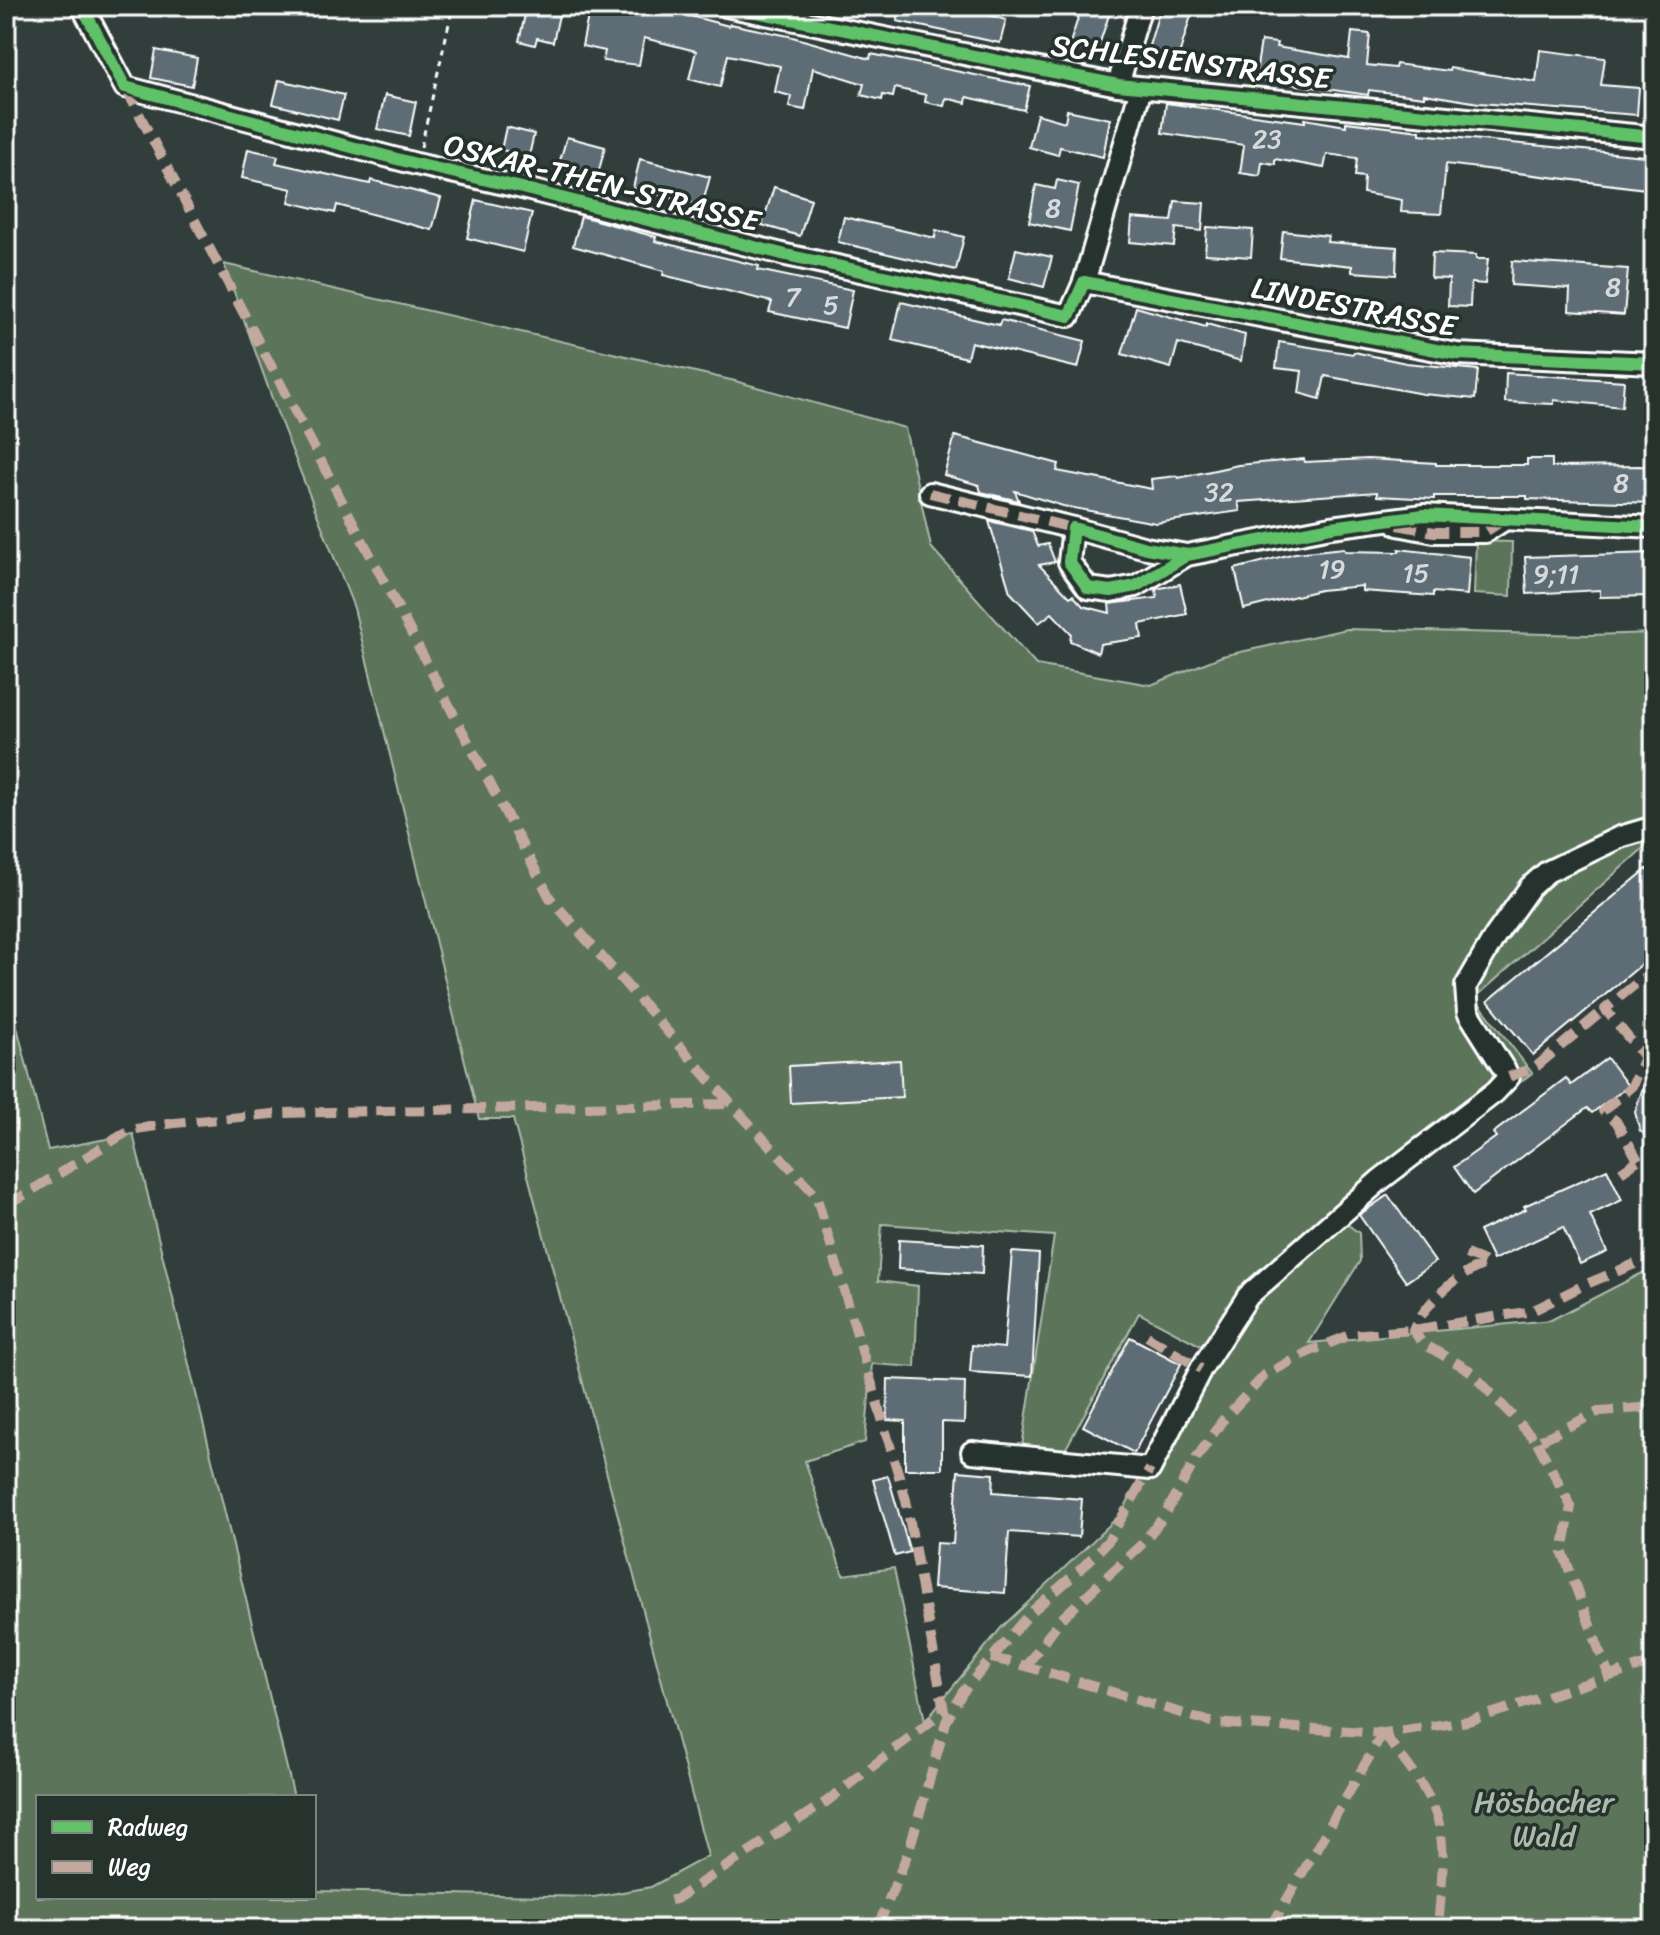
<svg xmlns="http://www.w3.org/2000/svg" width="1660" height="1935" viewBox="0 0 1660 1935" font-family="Sriracha,sans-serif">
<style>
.green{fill:#5b745a;stroke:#adbaac;stroke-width:2;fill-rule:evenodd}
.building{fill:#5d6c75;stroke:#fff;stroke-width:2}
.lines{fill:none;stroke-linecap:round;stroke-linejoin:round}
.minor-casing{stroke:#fff;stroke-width:26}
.path{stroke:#fff;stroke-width:3;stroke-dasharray:6 6;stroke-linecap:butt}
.minor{stroke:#26332d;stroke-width:20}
.quiet{stroke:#c3a89e;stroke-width:10;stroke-dasharray:20 10;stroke-linecap:butt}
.cycleway-casing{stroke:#26332d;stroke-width:17}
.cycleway{stroke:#61c268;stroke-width:12}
.labels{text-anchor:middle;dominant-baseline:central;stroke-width:7;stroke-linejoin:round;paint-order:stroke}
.number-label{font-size:26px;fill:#d6dadc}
.street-label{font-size:30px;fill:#fff;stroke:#26332d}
.park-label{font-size:30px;fill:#adbaac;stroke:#26332d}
</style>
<rect width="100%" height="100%" fill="#313e3b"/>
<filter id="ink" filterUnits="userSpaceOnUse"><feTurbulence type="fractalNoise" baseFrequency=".0125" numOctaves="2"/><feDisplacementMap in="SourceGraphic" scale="16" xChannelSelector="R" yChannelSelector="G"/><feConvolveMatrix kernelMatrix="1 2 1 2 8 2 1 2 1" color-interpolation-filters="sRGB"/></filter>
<g filter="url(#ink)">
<g class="green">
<path d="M224,264L735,381L905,428L931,547L1036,665L1151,685L1222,656L1347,629L1589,635L1654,633V843L1647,845L1475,998L1532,1073L1343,1221L1359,1233L1360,1261L1309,1343L1551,1320L1654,1267V1929H6V1000L10,999L48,1150L133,1134L294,1797H38V1897H314V1879L317,1891L594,1897L651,1887L708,1856L513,1119H479L354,608L278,415ZM882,1224L1054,1236L1020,1460L1057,1465L1139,1313L1205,1348L1122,1513L1001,1628L925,1721L894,1568L843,1575L805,1461L865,1442L872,1364L915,1367L918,1286L878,1281Z"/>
<polygon points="1476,541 1512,542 1511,596 1474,594"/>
</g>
<g class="building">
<polygon points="527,6 561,6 553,42 537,38 535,45 519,41"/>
<polygon points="590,6 652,6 729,26 730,24 789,36 870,59 871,54 1030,86 1024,110 967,97 966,103 946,98 944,106 925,102 926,95 895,88 893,97 883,95 882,100 861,95 864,84 813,68 805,110 789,107 791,96 775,92 780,66 728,55 720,87 689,79 696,51 644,38 639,65 603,61 605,51 582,46"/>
<polygon points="901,6 976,6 975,11 1006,20 1000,43 897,21"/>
<polygon points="1082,6 1112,6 1096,54 1069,46"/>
<polygon points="1161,6 1194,6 1178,58 1148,49"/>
<polygon points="1352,32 1370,34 1367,65 1395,68 1396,64 1449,71 1450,68 1536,82 1540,50 1605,58 1601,85 1639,88 1637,115 1479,103 1424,94 1424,97 1369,90 1368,95 1255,79 1261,41 1277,43 1276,47 1349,59"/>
<polygon points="156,50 197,58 192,86 151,78"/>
<polygon points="279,80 344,95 338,120 273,104"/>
<polygon points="385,95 416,102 409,136 377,129"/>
<polygon points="1166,103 1305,122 1305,119 1346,126 1346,122 1420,131 1420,134 1654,157 1654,190 1446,164 1441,214 1401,212 1402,200 1363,193 1364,177 1355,176 1357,158 1327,154 1324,168 1275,159 1275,164 1262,162 1260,176 1240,173 1244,145 1162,133"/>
<polygon points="1067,110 1110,119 1103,157 1060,147 1058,155 1029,147 1037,114 1065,122"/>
<polygon points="506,127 534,134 529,156 501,150"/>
<polygon points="567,137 605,147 597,178 558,167"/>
<polygon points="248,149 278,156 276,163 370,184 371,180 441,198 432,230 337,205 335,213 289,202 292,189 242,178"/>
<polygon points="640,159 710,177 702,206 633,188"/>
<polygon points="1057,180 1079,185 1070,231 1029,222 1036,185 1055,189"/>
<polygon points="774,187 811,199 800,236 762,225"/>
<polygon points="476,200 532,213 523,252 467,238"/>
<polygon points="1175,201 1204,203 1202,231 1176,228 1174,246 1130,242 1132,218 1172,221"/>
<polygon points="581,216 656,237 655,241 759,266 758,270 853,290 845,328 769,312 772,302 663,275 664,271 573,246"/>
<polygon points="844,217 935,238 936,230 964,237 956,270 838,242"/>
<polygon points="1207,227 1253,230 1251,257 1205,254"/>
<polygon points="1283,231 1328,236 1327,242 1397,247 1396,275 1352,272 1352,266 1280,258"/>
<polygon points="1016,249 1052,257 1044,287 1009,278"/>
<polygon points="1432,253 1476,255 1476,259 1488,259 1485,284 1471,283 1470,307 1448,306 1449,279 1431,278"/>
<polygon points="1512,261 1628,269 1624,315 1569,311 1570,289 1511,285"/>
<polygon points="901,302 999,325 1001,320 1085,341 1078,368 971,342 967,358 892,340"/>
<polygon points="1136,307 1206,327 1207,324 1245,335 1241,361 1178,343 1171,368 1122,354"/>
<polygon points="1279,342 1353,354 1354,352 1406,363 1478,370 1475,399 1423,394 1325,376 1320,399 1299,393 1302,371 1276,368"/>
<polygon points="1506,373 1624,381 1622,407 1554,400 1554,404 1505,402"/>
<polygon points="955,436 1059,464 1057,471 1152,489 1151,479 1177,476 1178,478 1238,465 1304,459 1305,462 1368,459 1436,463 1436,465 1527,465 1527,459 1552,459 1552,467 1639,466 1654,467 1654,503 1527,499 1527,496 1434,496 1434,499 1377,496 1377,492 1238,502 1240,511 1156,523 1063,506 1015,491 1019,501 981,492 979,485 944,475"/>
<polygon points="989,521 1032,531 1038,546 1048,544 1055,562 1039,565 1070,597 1073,595 1083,606 1110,613 1109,604 1157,598 1156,589 1180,584 1187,614 1140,624 1142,638 1100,644 1098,653 1070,641 1071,633 1052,613 1039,623 1010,592"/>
<polygon points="1344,548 1345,551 1399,552 1399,549 1470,557 1467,595 1433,592 1433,596 1362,591 1362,586 1320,590 1244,609 1235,569 1295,553"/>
<polygon points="1654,553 1654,596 1600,597 1600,590 1527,594 1525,557"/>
<polygon points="1647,869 1654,877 1654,954 1533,1055 1488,1001"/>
<polygon points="1607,1058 1628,1086 1592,1113 1587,1108 1473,1194 1454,1167 1496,1137 1493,1133 1566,1078 1571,1085"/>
<polygon points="900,1060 902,1097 791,1103 789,1066"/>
<polygon points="1651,1063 1654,1063 1654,1141 1640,1131 1635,1112"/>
<polygon points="1607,1169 1622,1200 1590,1215 1607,1252 1580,1264 1563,1227 1493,1260 1479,1231 1526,1209 1524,1206"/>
<polygon points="1388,1195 1435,1262 1406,1282 1359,1215"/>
<polygon points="899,1240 983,1245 982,1274 898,1269"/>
<polygon points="1012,1252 1039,1254 1032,1376 970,1372 972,1345 1004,1348"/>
<polygon points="1130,1337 1181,1364 1134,1453 1083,1426"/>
<polygon points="888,1379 965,1382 964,1423 942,1422 942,1469 905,1469 905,1421 887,1420"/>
<polygon points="958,1471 994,1474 993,1492 1082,1499 1079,1537 1009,1532 1005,1593 933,1588 936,1543 953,1544"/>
<polygon points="888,1476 910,1552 895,1556 873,1480"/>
</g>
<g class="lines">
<defs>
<g id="minor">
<polyline points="82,6 125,87 416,164 518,187 786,255 1069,316 1084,282 1457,354 1654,363"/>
<polyline points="726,6 1118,85 1654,137"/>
<polyline points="1118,85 1141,6"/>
<polyline points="1084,282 1141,88"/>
<polyline points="930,493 1073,528"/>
<polyline points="1398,525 1434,532 1485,532 1505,519"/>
<polyline points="1187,555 1146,548 1073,528 1069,562 1088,588 1111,591 1136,586 1187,555 1331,527 1424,515 1654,527"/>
<polyline points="972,1452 1150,1469 1201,1369 1248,1296 1380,1180 1495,1092 1509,1077 1468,1012 1466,986 1495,936 1530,887 1547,872 1620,837 1654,827"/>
</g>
</defs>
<use href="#minor" class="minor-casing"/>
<polyline class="path" points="421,147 453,6"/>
<use href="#minor" class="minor"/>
<g class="quiet">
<polyline points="125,87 550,898 731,1104 816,1195 906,1500 944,1711 826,1802 676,1899 664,1902"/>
<polyline points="930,493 1073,528"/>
<polyline points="1398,525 1434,532 1485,532 1502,521"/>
<polyline points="1651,1051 1644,1057 1605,1009 1654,969"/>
<polyline points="1509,1077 1537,1066 1605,1009"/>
<polyline points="1638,1160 1616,1121 1603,1111 1632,1086 1644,1057 1654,1054"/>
<polyline points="1621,1172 1638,1160 1654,1159"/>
<polyline points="6,1202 21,1197 130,1130 175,1123 284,1113 731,1104"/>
<path d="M1466,1254L1488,1263C1457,1274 1427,1301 1413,1330L1422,1343L1469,1370L1537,1442L1600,1411L1654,1407"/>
<polyline points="1147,1336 1201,1369"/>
<polyline points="1537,1442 1571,1506 1563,1553 1609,1676"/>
<polyline points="991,1658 1026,1666 1214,1723 1383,1733 1468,1721 1654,1662"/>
<polyline points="1026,1666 1060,1620 1141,1545 1165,1515 1196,1459 1222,1421 1265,1375 1308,1352 1350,1335 1413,1330 1532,1311 1584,1285 1654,1256"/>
<path d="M1383,1733C1404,1761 1434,1794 1440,1829C1446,1862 1440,1896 1438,1929"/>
<polyline points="877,1929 909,1850 946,1722 962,1693 1031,1612 1081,1569 1108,1541 1150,1469"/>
<polyline points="1270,1929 1383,1733"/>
</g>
<defs>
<g id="cycleway">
<polyline points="82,6 125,87 416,164 518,187 786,255 1069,316 1084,282 1457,354 1654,363"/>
<polyline points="726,6 1118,85 1654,137"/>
<polyline points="1187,555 1146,548 1073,528 1069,562 1088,588 1111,591 1136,586 1187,555 1331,527 1424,515 1654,527"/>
</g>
</defs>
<use href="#cycleway" class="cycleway-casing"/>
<use href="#cycleway" class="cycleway"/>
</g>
</g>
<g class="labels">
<g class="number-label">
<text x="1267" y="139">23</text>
<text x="1053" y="208">8</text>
<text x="1613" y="287">8</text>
<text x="793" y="297">7</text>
<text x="831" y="305">5</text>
<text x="1621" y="483">8</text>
<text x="1219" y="492">32</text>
<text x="1332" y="569">19</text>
<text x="1416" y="573">15</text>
<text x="1556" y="574">9;11</text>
</g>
<g class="street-label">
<text transform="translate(1191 62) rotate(7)">SCHLESIENSTRASSE</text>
<text transform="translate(602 183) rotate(14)">OSKAR-THEN-STRASSE</text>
<text transform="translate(1354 307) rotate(11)">LINDESTRASSE</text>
</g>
<g class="park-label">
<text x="1544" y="1802">Hösbacher<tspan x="1544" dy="34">Wald</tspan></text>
</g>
</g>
<rect width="1660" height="1935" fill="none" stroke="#26332d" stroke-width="32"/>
<rect x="16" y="16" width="1628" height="1903" fill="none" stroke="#fff" stroke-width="3" filter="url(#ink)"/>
<rect x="36" y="1795" width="280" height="104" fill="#26332d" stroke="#7d8581" stroke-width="2"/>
<rect x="52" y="1821" width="40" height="12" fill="#61c268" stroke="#7d8581" stroke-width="2"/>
<text x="108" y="1835" font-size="24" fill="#ffffff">Radweg</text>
<rect x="52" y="1861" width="40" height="12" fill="#c3a89e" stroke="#7d8581" stroke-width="2"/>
<text x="108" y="1875" font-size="24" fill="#ffffff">Weg</text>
</svg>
